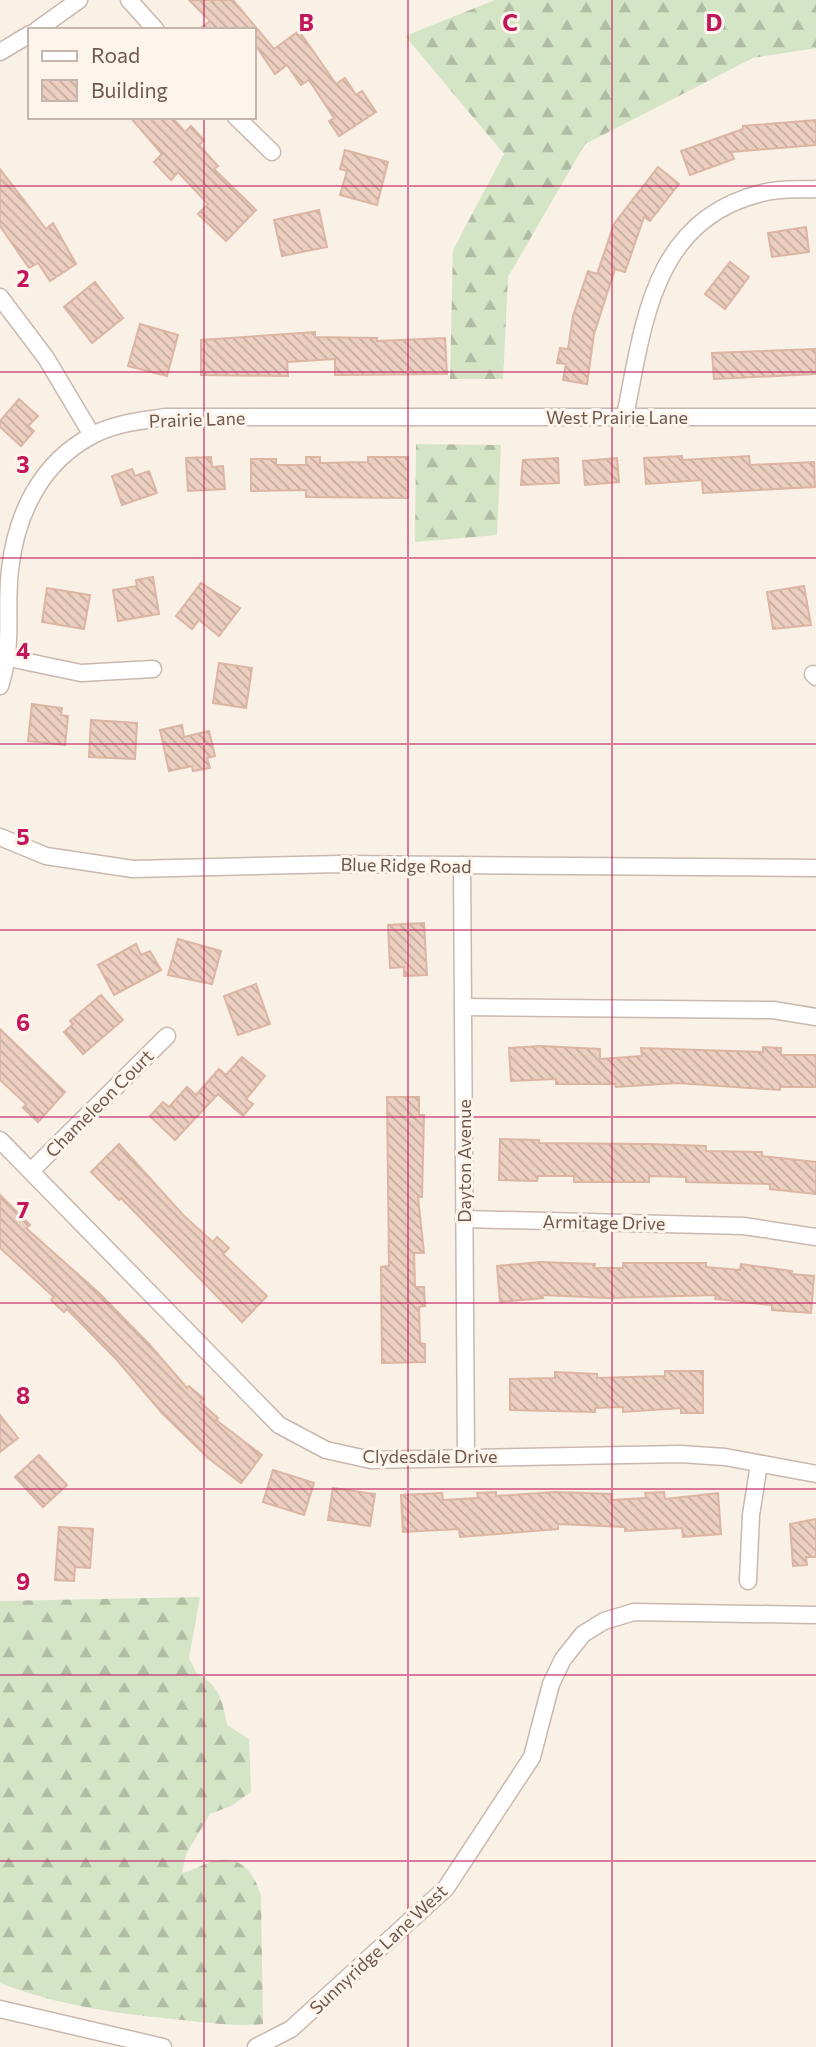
<svg xmlns="http://www.w3.org/2000/svg" width="816" height="2047" viewBox="0 0 816 2047" font-family="Commissioner,sans-serif">
<style>
.forest{fill:url(#forest-firs)}
.building{fill:url(#building-back-hatch);stroke:#dcb5a3;stroke-width:2}
.lines{fill:none;stroke-linecap:round;stroke-linejoin:round}
.minor-casing{stroke:#c9b8ad;stroke-width:19}
.minor{stroke:#fff;stroke-width:16}
.grid{fill:none;stroke:#c2185b;stroke-width:2;stroke-opacity:0.55}
.labels{text-anchor:middle;dominant-baseline:central;stroke-width:6;stroke-linejoin:round;paint-order:stroke}
.street-label{font-size:18px;fill:#6f584e;stroke:#fdf5eb}
.grid-label{font-size:23px;text-anchor:middle;font-weight:bold;fill:#c2185b;stroke:#fdf5eb;stroke-width:6;stroke-linejoin:round;paint-order:stroke}
</style>
<defs>
<pattern id="forest-firs" width="22" height="20" patternUnits="userSpaceOnUse" patternTransform="scale(1.75)"><rect width="22" height="20" fill="#d4e5c6"/><path d="M5 1l3.5 6h-7zM16 11l3.5 6h-7z" fill="#b0bca3"/></pattern>
<pattern id="building-back-hatch" width="6" height="6" patternUnits="userSpaceOnUse" patternTransform="scale(1.75)"><rect width="6" height="6" fill="#eccfc0"/><path d="M-1 5l2 2M0 0l6 6M5-1l2 2" fill="none" stroke="#c3ab9e"/></pattern>
</defs>
<rect width="100%" height="100%" fill="#f9f0e6"/>
<g class="forest">
<polygon points="495,0 816,0 816,48 753,58 585,144 508,277 503,379 450,379 453,250 504,154 405,36"/>
<polygon points="416,444 501,445 497,535 415,542"/>
<path d="M200,1597L189,1658L197,1674C219,1684 223,1702 227,1725L249,1739L251,1792L231,1806L210,1814L186,1854L182,1873C193,1871 206,1862 219,1860C243,1856 256,1877 261,1896L263,2024C232,2027 204,2022 173,2019C113,2013 57,2005 0,1983V1601Z"/>
</g>
<g class="building">
<polygon points="189,0 233,0 274,49 299,31 336,84 345,78 356,95 362,91 376,112 339,136 329,121 334,118 309,80 301,85 287,65 275,74 254,43 254,30 198,30 210,21"/>
<polygon points="130,117 172,117 185,132 191,126 204,140 199,145 218,166 214,169 256,210 226,241 198,214 208,204 178,172 171,180 154,162 162,154"/>
<polygon points="816,120 816,145 731,152 734,159 690,175 681,151 743,129 743,126"/>
<polygon points="345,150 388,162 377,205 340,195 347,171 340,169"/>
<polygon points="658,167 679,184 650,221 644,217 625,272 615,269 594,334 587,384 563,380 566,364 557,363 560,348 568,349 573,316 588,271 597,274 614,224"/>
<polygon points="0,169 46,229 53,223 76,264 50,281 38,263 29,268 0,226"/>
<polygon points="319,210 327,247 282,256 274,220"/>
<polygon points="806,227 809,252 772,257 768,233"/>
<polygon points="730,262 749,277 725,309 705,294"/>
<polygon points="95,282 123,318 92,343 64,307"/>
<polygon points="140,324 178,335 167,376 128,366"/>
<polygon points="315,332 315,337 377,338 377,341 445,338 447,374 335,375 335,359 287,362 288,376 201,375 201,340"/>
<polygon points="816,349 816,374 714,379 712,353"/>
<polygon points="19,399 38,416 28,426 34,431 21,446 0,427 0,421"/>
<polygon points="682,456 682,460 749,456 750,465 814,462 815,487 703,493 702,480 646,484 644,458"/>
<polygon points="211,457 212,467 223,466 225,489 188,491 186,458"/>
<polygon points="306,457 320,457 320,463 368,462 368,457 408,457 408,498 306,497 306,490 251,491 251,459 276,459 276,465 306,465"/>
<polygon points="558,458 559,483 521,485 523,460"/>
<polygon points="617,458 619,482 585,485 583,461"/>
<polygon points="132,469 135,476 149,471 157,493 122,505 112,476"/>
<polygon points="153,577 159,614 118,621 113,590 137,586 136,580"/>
<polygon points="201,583 240,608 219,636 199,620 192,629 176,616"/>
<polygon points="804,586 811,625 773,629 767,592"/>
<polygon points="47,588 90,595 84,629 42,622"/>
<polygon points="219,663 252,668 246,708 213,703"/>
<polygon points="32,704 62,708 61,715 68,716 65,745 28,741"/>
<polygon points="91,720 137,723 135,759 89,757"/>
<polygon points="182,725 184,737 209,731 215,756 207,758 210,768 193,771 192,766 169,771 160,730"/>
<polygon points="424,923 427,975 404,976 404,967 390,968 388,925"/>
<polygon points="178,939 221,951 212,984 168,975"/>
<polygon points="136,944 141,955 150,951 161,970 114,995 98,965"/>
<polygon points="256,984 270,1024 238,1035 224,996"/>
<polygon points="101,995 123,1020 83,1054 64,1032 73,1024 70,1021"/>
<polygon points="0,1029 65,1092 38,1122 23,1108 26,1104 0,1080"/>
<polygon points="541,1046 600,1049 600,1059 642,1056 641,1048 763,1052 763,1047 781,1048 781,1055 816,1055 816,1087 780,1087 780,1090 677,1083 616,1087 615,1084 556,1084 556,1079 511,1081 509,1048"/>
<polygon points="242,1057 265,1076 246,1099 253,1104 243,1116 218,1094 175,1140 150,1116 163,1102 169,1107 187,1087 196,1095 219,1069 226,1075"/>
<polygon points="387,1097 419,1097 419,1115 424,1115 422,1197 418,1197 424,1253 414,1253 415,1287 424,1287 425,1306 419,1307 420,1343 425,1344 425,1362 382,1363 381,1267 389,1266"/>
<polygon points="500,1139 539,1140 539,1143 650,1144 706,1146 706,1151 762,1152 762,1156 816,1162 816,1194 770,1189 770,1184 686,1182 686,1177 649,1176 649,1182 574,1182 574,1176 538,1176 537,1181 499,1180"/>
<polygon points="119,1144 184,1216 213,1242 217,1237 229,1248 223,1254 267,1296 242,1322 121,1198 119,1200 91,1172"/>
<polygon points="0,1195 30,1225 26,1228 99,1293 149,1344 187,1388 189,1386 204,1399 200,1402 218,1418 216,1420 262,1455 241,1483 208,1458 162,1413 117,1360 67,1309 64,1312 51,1300 54,1297 0,1248"/>
<polygon points="540,1262 595,1264 594,1268 623,1268 623,1263 706,1263 706,1267 740,1270 741,1264 792,1271 791,1274 814,1276 811,1313 772,1310 772,1305 715,1299 716,1295 608,1298 542,1295 543,1298 500,1302 497,1266"/>
<polygon points="665,1371 703,1371 703,1413 681,1413 681,1408 623,1412 623,1407 595,1408 595,1412 510,1410 510,1379 555,1378 555,1372 597,1374 597,1378 665,1376"/>
<polygon points="0,1415 18,1438 0,1452"/>
<polygon points="39,1455 67,1485 43,1507 15,1477"/>
<polygon points="273,1470 314,1483 304,1515 263,1502"/>
<polygon points="333,1488 375,1494 370,1526 328,1520"/>
<polygon points="496,1492 496,1496 555,1492 611,1494 611,1500 646,1498 645,1493 664,1492 665,1499 718,1493 721,1534 683,1537 682,1528 625,1531 625,1527 558,1524 558,1529 460,1537 459,1529 403,1532 401,1495 442,1493 443,1500 478,1498 477,1493"/>
<polygon points="816,1519 816,1557 806,1557 807,1565 793,1566 790,1524"/>
<polygon points="59,1527 93,1529 90,1568 75,1567 74,1581 55,1580"/>
</g>
<g class="lines">
<defs>
<g id="minor">
<polyline points="129,0 156,30"/>
<polyline points="37,30 79,0"/>
<polyline points="0,52 30,34"/>
<polyline points="236,117 272,152"/>
<polyline points="0,297 46,358 92,435"/>
<path d="M625,416C644,323 652,220 762,193C779,188 799,190 816,189"/>
<polyline points="9,658 81,673 153,669"/>
<polyline points="813,674 816,677"/>
<path d="M0,686C14,643 5,612 10,570C16,514 41,462 93,435C115,423 141,421 165,417H816"/>
<polyline points="0,837 46,856 133,869 340,864 816,868"/>
<polyline points="462,865 466,1457"/>
<polyline points="463,1007 773,1010 816,1017"/>
<polyline points="0,1140 279,1425 326,1450 371,1460 680,1454 725,1457 816,1474"/>
<polyline points="31,1171 167,1036"/>
<polyline points="464,1219 744,1226 816,1237"/>
<polyline points="748,1581 751,1515 759,1464"/>
<polyline points="0,2009 163,2047"/>
<polyline points="256,2047 291,2029 446,1888 532,1757 551,1684 563,1659 583,1634 604,1621 634,1612 816,1615"/>
</g>
</defs>
<use href="#minor" class="minor-casing"/>
<use href="#minor" class="minor"/>
</g>
<path class="grid" d="M204,0V30M408,0V2047M612,0V2047M204,117V2047M0,186H816M0,372H816M0,558H816M0,744H816M0,930H816M0,1117H816M0,1303H816M0,1489H816M0,1675H816M0,1861H816"/>
<g class="labels">
<g class="street-label">
<text x="617" y="417">West Prairie Lane</text>
<text transform="translate(197 419) rotate(-2)">Prairie Lane</text>
<text transform="translate(406 865) rotate(1)">Blue Ridge Road</text>
<text transform="translate(99 1103) rotate(-45)">Chameleon Court</text>
<text transform="translate(464 1161) rotate(-90)">Dayton Avenue</text>
<text transform="translate(604 1222) rotate(1)">Armitage Drive</text>
<text x="430" y="1456">Clydesdale Drive</text>
<text transform="translate(378 1949) rotate(-43)">Sunnyridge Lane West</text>
</g>
</g>
<g class="grid-label">
<text x="306" y="31">B</text>
<text x="510" y="31">C</text>
<text x="714" y="31">D</text>
<text x="23" y="287">2</text>
<text x="23" y="473">3</text>
<text x="23" y="659">4</text>
<text x="23" y="845">5</text>
<text x="23" y="1031">6</text>
<text x="23" y="1218">7</text>
<text x="23" y="1404">8</text>
<text x="23" y="1590">9</text>
</g>
<rect x="28" y="28" width="228" height="91" fill="#fdf5eb" stroke="#c4b6ac" stroke-width="2"/>
<rect x="42" y="51" width="35" height="10" fill="#ffffff" stroke="#c4b6ac" stroke-width="2"/>
<text x="91" y="63" font-size="21" fill="#6f584e">Road</text>
<rect x="42" y="80" width="35" height="21" fill="url(#building-back-hatch)" stroke="#c4b6ac" stroke-width="2"/>
<text x="91" y="98" font-size="21" fill="#6f584e">Building</text>
</svg>
